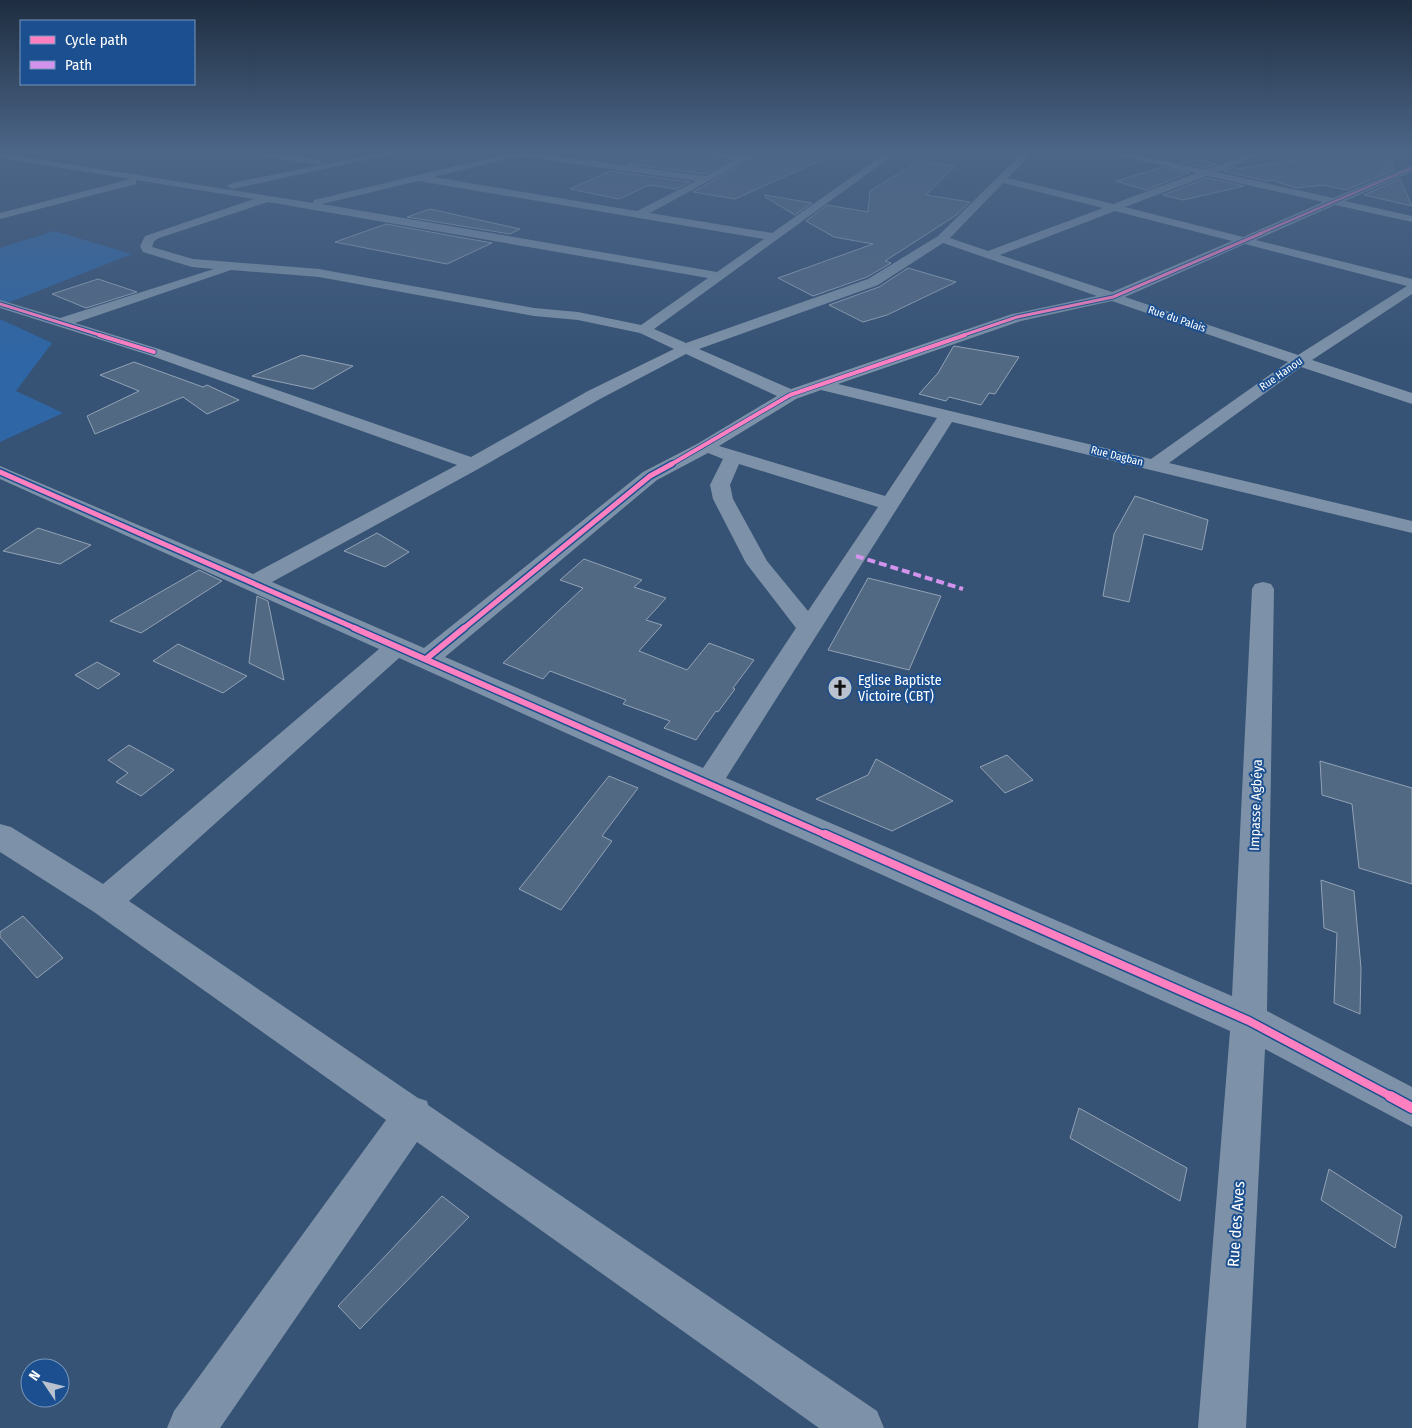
<svg xmlns="http://www.w3.org/2000/svg" width="1412" height="1428" viewBox="0 0 1412 1428" font-family="'Fira Sans Condensed',sans-serif">
<style>
.green{fill:#2f66a5}
.building{fill:#526984;stroke:#92a2b6}
.lines{fill:none;stroke-linecap:round;stroke-linejoin:round}
.street{fill:#7d92a8;fill-rule:evenodd}
.quiet{stroke:#d193ec;stroke-width:4;stroke-dasharray:8 4;stroke-linecap:butt}
.cycleway-far6-casing{stroke:#1b4f8f;stroke-width:4}
.cycleway-far5-casing{stroke:#1b4f8f;stroke-width:5}
.cycleway-far4-casing{stroke:#1b4f8f;stroke-width:5.5}
.cycleway-far3-casing{stroke:#1b4f8f;stroke-width:8}
.cycleway-far2-casing{stroke:#1b4f8f;stroke-width:9}
.cycleway-far1-casing{stroke:#1b4f8f;stroke-width:11}
.cycleway-casing{stroke:#1b4f8f;stroke-width:13}
.cycleway-far6{stroke:#ff80c0;stroke-width:2.5}
.cycleway-far5{stroke:#ff80c0;stroke-width:3}
.cycleway-far4{stroke:#ff80c0;stroke-width:4}
.cycleway-far3{stroke:#ff80c0;stroke-width:5}
.cycleway-far2{stroke:#ff80c0;stroke-width:6}
.cycleway-far1{stroke:#ff80c0;stroke-width:8}
.cycleway{stroke:#ff80c0;stroke-width:10}
.labels{text-anchor:middle;dominant-baseline:central;stroke-width:4;stroke-linejoin:round;paint-order:stroke}
.far-street-label{font-size:11px;fill:#fff;stroke:#1b4f8f}
.poi-label{font-size:14px;fill:#fff;stroke:#1b4f8f;text-anchor:start}
.street-label{font-size:14px;fill:#fff;stroke:#1b4f8f}
.near-street-label{font-size:16px;fill:#fff;stroke:#1b4f8f}
</style>
<rect width="100%" height="100%" fill="#365274"/>
<g class="green">
<polygon points="54,231 132,254 0,306 0,248"/>
<polygon points="0,319 52,343 16,391 63,413 0,442"/>
</g>
<g class="building">
<polygon points="690,153 695,153 701,158 729,161 705,174 628,164 653,154 690,161"/>
<polygon points="762,153 837,153 735,199 693,192"/>
<polygon points="1348,153 1408,154 1386,163 1392,164 1395,170 1346,190 1324,185 1296,188 1272,180 1266,181 1223,171 1233,167 1243,170 1240,168"/>
<polygon points="1195,159 1217,164 1206,168 1181,162"/>
<polygon points="919,161 955,166 926,195 970,202 955,216 885,261 891,263 867,277 813,296 778,278 873,244 834,237 806,221 827,205 868,212 870,191"/>
<polygon points="1163,167 1189,173 1146,190 1116,181"/>
<polygon points="610,171 690,182 676,189 649,185 619,199 570,189"/>
<polygon points="1207,178 1244,186 1183,200 1163,195"/>
<polygon points="1400,179 1412,206 1364,195"/>
<polygon points="765,195 812,203 795,215 765,197"/>
<polygon points="430,209 520,229 510,234 407,217"/>
<polygon points="386,224 492,243 447,264 335,242"/>
<polygon points="908,268 956,282 887,315 863,322 829,305 879,287"/>
<polygon points="98,279 137,292 86,308 52,294"/>
<polygon points="953,347 954,346 1019,357 995,394 989,393 981,405 949,397 946,401 919,394 938,373"/>
<polygon points="302,355 353,366 313,389 252,376"/>
<polygon points="134,362 203,387 207,385 239,400 207,414 183,397 95,434 87,416 139,391 100,375"/>
<polygon points="1135,496 1208,520 1202,550 1144,534 1129,602 1103,596 1114,534"/>
<polygon points="38,528 91,545 60,564 3,551"/>
<polygon points="377,533 409,552 385,567 344,551"/>
<polygon points="584,559 642,580 634,587 666,598 646,620 662,625 639,651 687,670 709,643 754,660 733,688 735,689 718,712 716,711 696,740 664,728 670,721 623,704 626,700 550,671 543,679 503,663 583,588 560,580"/>
<polygon points="199,570 222,581 141,633 110,621"/>
<polygon points="868,578 941,596 909,670 828,650"/>
<polygon points="257,596 268,601 284,680 249,663"/>
<polygon points="178,644 247,676 223,693 153,661"/>
<polygon points="97,662 120,674 98,689 75,675"/>
<polygon points="129,745 174,770 141,796 116,782 128,773 108,760"/>
<polygon points="1007,755 1033,780 1005,793 980,767"/>
<polygon points="876,759 953,801 892,831 816,799 868,775"/>
<polygon points="1320,761 1412,788 1412,884 1359,868 1352,804 1322,795"/>
<polygon points="609,776 638,788 602,836 612,841 561,910 519,889"/>
<polygon points="1321,880 1354,891 1361,968 1360,1014 1334,1003 1337,933 1324,928"/>
<polygon points="23,916 63,958 37,978 0,937 0,932"/>
<polygon points="1079,1108 1187,1168 1180,1201 1070,1138"/>
<polygon points="1329,1169 1402,1216 1395,1248 1321,1200"/>
<polygon points="442,1196 469,1217 360,1329 338,1306"/>
</g>
<g class="lines">
<g class="street">
<path d="M0,153L313,203L314,200L510,153H533L705,176L735,160L701,156L697,153L743,156L749,153H760L650,213L772,233L886,153H896L654,329L686,343L868,279L938,236L1022,153H1032L1008,178L1113,204L1196,173L1115,155L1114,153H1130L1206,170L1251,153H1263L1217,172L1333,198L1412,165V172L1345,201L1412,216V222L1335,205L1256,240L1412,279V294L1312,360L1412,393V404L1301,367L1169,463L1412,521V533L952,422L726,778L1232,996L1252,589L1255,584L1263,582L1271,584L1274,589L1267,1011L1412,1087V1127L1265,1049L1246,1428H1198L1230,1031L399,658L129,901L418,1098L427,1101L428,1105L877,1411L884,1428H819L417,1142L220,1428H167L174,1411L386,1120L94,912L0,852V824L11,827L103,884L379,649L0,479V466L253,574L457,465L149,355L0,308V300L60,318L214,269L192,267L143,252L140,246L145,236L151,234L254,199L136,180V184L0,219V213L131,179L0,158ZM519,156L696,181L637,211L433,177ZM1207,176L1323,202L1243,237L1125,207ZM418,181L764,239L717,272L322,204ZM1003,183L1103,208L988,251L950,238ZM268,202L708,278L641,325L578,312L534,308L319,269L193,259L152,247L154,241L159,238ZM1115,211L1232,241L1112,292L1000,255ZM943,243L1097,296L1012,314L791,389L699,349L878,285ZM1245,244L1407,286L1298,355L1125,297ZM231,270L319,277L534,316L578,320L640,333L674,349L588,391L471,457L159,349L75,323ZM1112,301L1288,362L1151,459L838,384L1021,321ZM686,354L777,396L697,444L643,472L424,648L272,582L480,468L600,399ZM821,390L937,418L885,496L719,446L796,399ZM708,453L723,459L710,485L713,499L746,563L796,628L703,768L445,657L657,480ZM739,464L878,507L808,611L767,561L733,499L730,485Z"/>
<polygon points="257,153 278,153 318,159 323,162 318,165 262,156"/>
<polygon points="379,153 397,153 232,189 227,186 232,183"/>
</g>
<polyline class="quiet" points="856,556 963,589"/>
<defs>
<polyline id="cycleway-far6" points="1259,234 1412,168"/>
<g id="cycleway-far5">
<polyline points="0,304 103,336"/>
<polyline points="961,336 1017,317 1113,297 1262,233"/>
</g>
<g id="cycleway-far4">
<polyline points="99,335 154,352"/>
<polyline points="670,465 790,395 965,335"/>
</g>
<g id="cycleway-far3">
<polyline points="0,472 357,629"/>
<polyline points="463,629 650,476 672,464"/>
</g>
<g id="cycleway-far2">
<polyline points="354,628 828,836"/>
<polyline points="426,659 464,628"/>
</g>
<polyline id="cycleway-far1" points="825,834 1249,1021 1392,1097"/>
<polyline id="cycleway" points="1390,1096 1412,1108"/>
</defs>
<use href="#cycleway-far6" class="cycleway-far6-casing"/>
<use href="#cycleway-far5" class="cycleway-far5-casing"/>
<use href="#cycleway-far4" class="cycleway-far4-casing"/>
<use href="#cycleway-far3" class="cycleway-far3-casing"/>
<use href="#cycleway-far2" class="cycleway-far2-casing"/>
<use href="#cycleway-far1" class="cycleway-far1-casing"/>
<use href="#cycleway" class="cycleway-casing"/>
<use href="#cycleway-far6" class="cycleway-far6"/>
<use href="#cycleway-far5" class="cycleway-far5"/>
<use href="#cycleway-far4" class="cycleway-far4"/>
<use href="#cycleway-far3" class="cycleway-far3"/>
<use href="#cycleway-far2" class="cycleway-far2"/>
<use href="#cycleway-far1" class="cycleway-far1"/>
<use href="#cycleway" class="cycleway"/>
</g>
<linearGradient id="sky" x2="0" y2="1"><stop stop-color="#1e2d40"/><stop offset="0.43" stop-color="#4c6688"/><stop offset="1" stop-color="#4c6688" stop-opacity="0"/></linearGradient>
<rect width="1412" height="353" fill="url(#sky)"/>
<defs>
<symbol id="church-disc" viewBox="-11 -11 22 22"><circle r="9.5" fill="#b9c2ce" stroke="#1b4f8f"/><path d="M-1.2-6h2.4v3.5h3.3v2.4h-3.3V6h-2.4V-.1h-3.3v-2.4h3.3Z" fill="#111"/></symbol>
</defs>
<g fill-rule="evenodd">
<use href="#church-disc" x="826" y="674" width="28" height="28"/>
</g>
<g class="labels">
<g class="far-street-label">
<text transform="translate(1177 319) rotate(19)">Rue du Palais</text>
<text transform="translate(1281 374) rotate(-35)">Rue Hanou</text>
<text transform="translate(1117 456) rotate(14)">Rue Dagban</text>
</g>
<g class="poi-label">
<text x="858" y="680">Eglise Baptiste<tspan x="858" dy="16">Victoire (CBT)</tspan></text>
</g>
<g class="street-label">
<text transform="translate(1256 805) rotate(-88)">Impasse Agbéya</text>
</g>
<g class="near-street-label">
<text transform="translate(1236 1224) rotate(-86)">Rue des Aves</text>
</g>
</g>
<rect x="20" y="20" width="175" height="65" fill="#1b4f8f" stroke="#7695bc"/>
<rect x="30" y="36" width="25" height="8" fill="#ff80c0" stroke="#7695bc"/>
<text x="65" y="45" font-size="15" fill="#ffffff">Cycle path</text>
<rect x="30" y="61" width="25" height="8" fill="#d193ec" stroke="#7695bc"/>
<text x="65" y="70" font-size="15" fill="#ffffff">Path</text>
<g transform="translate(45 1383) rotate(305)"><circle r="24" fill="#1b4f8f" stroke="#7695bc"/>
<path d="M0-4L9 19L0 12L-9 19Z" fill="#b9c2ce"/>
<text y="-8" font-size="14" font-weight="bold" text-anchor="middle" fill="#ffffff">N</text>
</g>
</svg>
